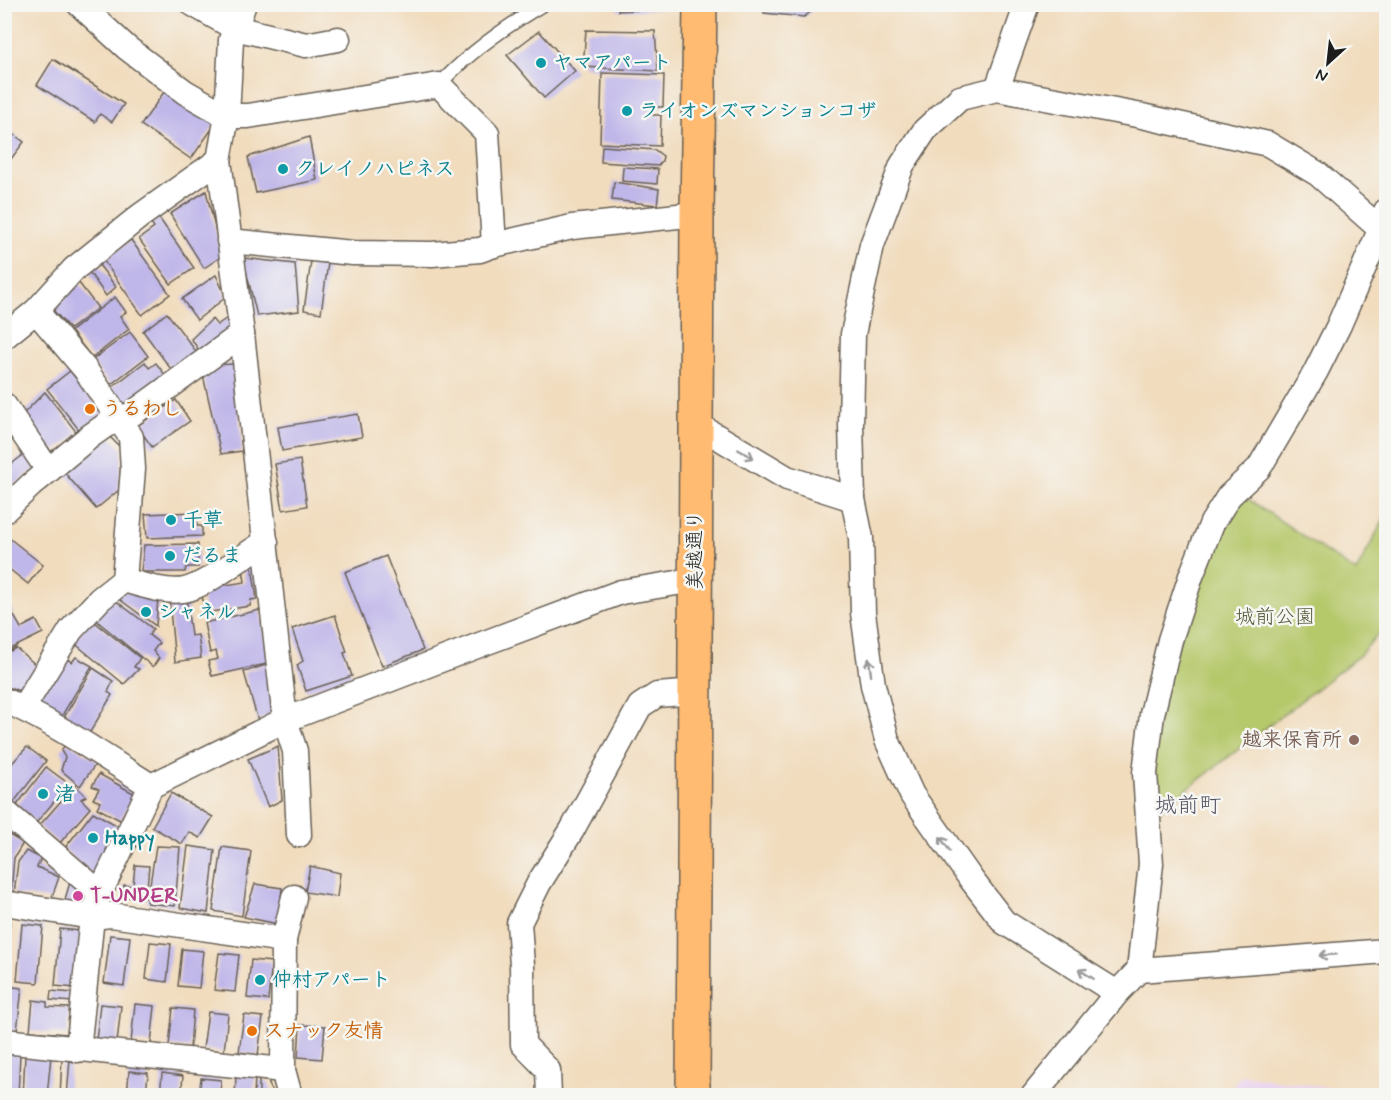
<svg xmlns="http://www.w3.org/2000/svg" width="1391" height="1100" viewBox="0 0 1391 1100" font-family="Mynerve,'Klee One',sans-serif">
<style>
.built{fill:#e9d2ee}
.park{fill:#b5c86b;stroke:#687244;stroke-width:1.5}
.building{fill:#bfb6e9}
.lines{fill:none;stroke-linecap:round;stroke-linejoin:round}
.lane-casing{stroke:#675f54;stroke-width:15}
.street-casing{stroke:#675f54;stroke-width:27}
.highway-casing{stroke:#675f54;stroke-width:36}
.lane{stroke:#fff;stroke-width:12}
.street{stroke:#fff;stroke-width:24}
.highway{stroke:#ffbb71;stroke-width:33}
.oneway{stroke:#999}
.culture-dot{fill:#0f9aa8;stroke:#f6f6f2;stroke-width:2}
.food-dot{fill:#e8710a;stroke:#f6f6f2;stroke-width:2}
.education-dot{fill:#8d6e63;stroke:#f6f6f2;stroke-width:2}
.hotel-dot{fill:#d1479c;stroke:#f6f6f2;stroke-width:2}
.labels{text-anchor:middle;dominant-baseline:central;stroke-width:5;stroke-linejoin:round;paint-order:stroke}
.culture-label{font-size:20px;font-weight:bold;fill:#0d838f;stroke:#f6f6f2;text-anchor:start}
.food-label{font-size:20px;font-weight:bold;fill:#c56008;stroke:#f6f6f2;text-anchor:start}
.street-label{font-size:20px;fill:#1c1c1c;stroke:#f6f6f2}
.park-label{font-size:20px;fill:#525838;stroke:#f6f6f2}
.education-label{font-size:20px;font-weight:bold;fill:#785e54;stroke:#f6f6f2;text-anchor:end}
.hotel-label{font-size:20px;font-weight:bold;fill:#b23c85;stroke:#f6f6f2;text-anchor:start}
.quarter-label{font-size:22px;fill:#555264;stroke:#f6f6f2}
</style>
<rect width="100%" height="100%" fill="#f6f6f2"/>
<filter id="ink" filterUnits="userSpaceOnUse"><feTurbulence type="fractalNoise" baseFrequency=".0167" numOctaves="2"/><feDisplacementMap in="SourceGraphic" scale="12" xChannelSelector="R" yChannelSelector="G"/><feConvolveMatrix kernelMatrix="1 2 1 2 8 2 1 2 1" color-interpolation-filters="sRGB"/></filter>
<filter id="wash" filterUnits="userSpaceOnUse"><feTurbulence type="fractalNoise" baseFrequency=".008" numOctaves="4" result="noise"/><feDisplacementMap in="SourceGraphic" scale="24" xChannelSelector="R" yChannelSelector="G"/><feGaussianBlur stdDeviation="1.35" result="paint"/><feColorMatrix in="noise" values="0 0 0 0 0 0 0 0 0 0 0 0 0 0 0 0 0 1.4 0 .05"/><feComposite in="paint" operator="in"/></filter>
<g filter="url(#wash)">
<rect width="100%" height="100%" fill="#f1dcbd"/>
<polygon class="built" points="1241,1075 1379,1095 1226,1095"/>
<path class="park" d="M1235,490L1356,572L1386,515V636L1378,634L1360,655L1155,814C1155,801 1153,789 1153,777C1155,677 1201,582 1235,490Z"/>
<g id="blocks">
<g class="building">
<polygon points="504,4 528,4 516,15"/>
<polygon points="618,4 659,4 659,9 618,11"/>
<polygon points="764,4 821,4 804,17 764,13"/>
<polygon points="586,30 655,31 658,71 583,67"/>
<polygon points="539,31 575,71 544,98 507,55"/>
<polygon points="53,59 124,104 112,122 100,114 95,122 37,85"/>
<polygon points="602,73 664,75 663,107 653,107 652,115 661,115 660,146 600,143"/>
<polygon points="166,89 216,123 191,159 141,125"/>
<polygon points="4,127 24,142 4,168"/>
<polygon points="309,137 317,180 256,193 248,157"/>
<polygon points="602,146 655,150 663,156 662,161 658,166 601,162"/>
<polygon points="623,167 658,169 657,184 622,181"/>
<polygon points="614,182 659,189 657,205 612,200"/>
<polygon points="206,191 222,256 204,268 170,214"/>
<polygon points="159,218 194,268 171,284 139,239 154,228 151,223"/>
<polygon points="131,240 170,294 142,315 103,260"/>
<polygon points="243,258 295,264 299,311 257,316"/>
<polygon points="311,261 328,263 321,313 304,310"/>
<polygon points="99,265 116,287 106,296 89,272"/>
<polygon points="216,275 226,297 197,320 182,299"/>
<polygon points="79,283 98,308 70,329 53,310"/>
<polygon points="115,297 126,312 120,316 129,329 92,358 71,331"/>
<polygon points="167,313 198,354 173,372 143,331"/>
<polygon points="230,316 232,331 202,354 191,339 212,319 217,325"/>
<polygon points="130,332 148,356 110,385 91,361"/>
<polygon points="145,362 149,368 156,363 166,376 125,407 111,388"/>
<polygon points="236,364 242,451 221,454 202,371 206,365"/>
<polygon points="70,371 105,414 80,431 47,389"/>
<polygon points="45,392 78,434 52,453 23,414"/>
<polygon points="176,400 190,421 152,447 137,426"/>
<polygon points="358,414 362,437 282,451 278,427"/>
<polygon points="108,435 122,449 119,490 96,509 64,472"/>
<polygon points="28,451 40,465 4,493 4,470"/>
<polygon points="300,460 307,506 283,510 275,464"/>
<polygon points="196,512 197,526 202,526 202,536 147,538 145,514"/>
<polygon points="4,534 43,565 28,584 4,565"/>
<polygon points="198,544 198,567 186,567 185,572 141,572 144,545"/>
<polygon points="386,556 423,650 382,666 345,572"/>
<polygon points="252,567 257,599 251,600 250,606 205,613 201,589 245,582 243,569"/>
<polygon points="127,591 158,597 156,626 115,596"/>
<polygon points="4,596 13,612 4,617"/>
<polygon points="111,597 153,629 149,635 159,643 153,651 159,658 153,667 91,616"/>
<polygon points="186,597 191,636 198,635 201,658 175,662 169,599"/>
<polygon points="260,610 271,663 212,676 208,661 218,659 216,651 210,653 204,623"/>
<polygon points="335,615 347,652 344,653 352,676 306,691 297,665 303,661 292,629"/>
<polygon points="14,616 21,628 36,620 43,633 4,652 4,621"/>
<polygon points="91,619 140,658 134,667 139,669 124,684 73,642"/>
<polygon points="16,648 37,666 20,691 4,686 4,654"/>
<polygon points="63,657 72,662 76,657 92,666 61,717 35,701"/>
<polygon points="269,664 278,710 258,721 244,672"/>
<polygon points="93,668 113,681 108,692 112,695 89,734 63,719"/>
<polygon points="67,742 98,761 80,786 61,770 65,757 61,751"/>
<polygon points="278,746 282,800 268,807 248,759"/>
<polygon points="27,747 46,761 14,802 4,793 4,772"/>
<polygon points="46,767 69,784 36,823 17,805"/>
<polygon points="99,774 135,794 120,820 97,808 100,802 93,799 99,789 92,786"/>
<polygon points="75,785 86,796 81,799 90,808 59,844 39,826"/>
<polygon points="171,793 213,817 200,838 189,832 182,844 152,827"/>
<polygon points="93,812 120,827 106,850 110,854 96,878 64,849"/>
<polygon points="4,832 23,843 14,858 11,893 4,892"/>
<polygon points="156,846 180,847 175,906 147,903"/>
<polygon points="188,846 215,850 208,913 180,908"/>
<polygon points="222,847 251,851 242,916 213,911"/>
<polygon points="26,851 41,858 37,867 59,877 51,900 14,894 18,862"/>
<polygon points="135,865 149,866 146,898 123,897 124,885 133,886"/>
<polygon points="310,866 340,873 337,897 305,892"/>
<polygon points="70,882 89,898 85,906 64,903"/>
<polygon points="255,884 282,888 278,924 244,917"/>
<polygon points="5,922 10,922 6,965 5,965"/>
<polygon points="22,924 43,926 38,983 17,981"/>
<polygon points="60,929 81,931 76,988 55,986"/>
<polygon points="110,935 130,937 124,986 104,983"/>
<polygon points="150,942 171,944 167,982 146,979"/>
<polygon points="182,949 203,951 199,988 178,986"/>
<polygon points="219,953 239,955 235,992 214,990"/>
<polygon points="251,960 272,962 268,1000 247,998"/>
<polygon points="4,986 22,988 17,1031 4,1029"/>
<polygon points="51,991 73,993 72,1002 50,1000"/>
<polygon points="33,1000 47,1002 47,1007 70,1008 67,1034 30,1031"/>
<polygon points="100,1004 121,1006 117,1043 96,1041"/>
<polygon points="135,1004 155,1006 151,1044 131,1042"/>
<polygon points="173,1008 193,1010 190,1048 169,1046"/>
<polygon points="208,1012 228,1014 224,1052 203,1049"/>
<polygon points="244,1015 263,1017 258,1055 239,1052"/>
<polygon points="300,1025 325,1026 322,1059 298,1057"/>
<polygon points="4,1050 20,1054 18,1096 4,1096"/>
<polygon points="25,1055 51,1056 47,1096 23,1096"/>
<polygon points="62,1058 70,1059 67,1096 60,1096"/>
<polygon points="129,1071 148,1073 146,1096 127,1096"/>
<polygon points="162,1073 183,1076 181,1096 160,1096"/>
<polygon points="236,1075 255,1076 254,1096 235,1096"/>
<polygon points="201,1078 221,1080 220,1096 199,1096"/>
<polygon points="259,1080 268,1081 273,1096 259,1096"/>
</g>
</g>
</g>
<g filter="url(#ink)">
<use href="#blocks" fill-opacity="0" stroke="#675f54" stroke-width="1.5"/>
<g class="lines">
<defs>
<path id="lane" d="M439,85C469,52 505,27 544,4"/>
<g id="street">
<polyline points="79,4 127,48 185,92 227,116 248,116 439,85 487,133 494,245"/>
<polyline points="193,4 235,28 306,45 338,39"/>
<polyline points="244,4 231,40 227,116 219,160 242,334 285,720 295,751 299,835"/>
<polyline points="997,89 1027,4"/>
<polyline points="1386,234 1318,174 1268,144 1142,116 997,89 960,98 925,130 902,165 872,245 853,334 851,424 853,499 861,538 863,613 873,685 887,740 912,795 971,879 1004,922 1117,993 1139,970 1386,951"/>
<polyline points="229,241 353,253 432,254 480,250 494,245 572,227 697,214"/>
<polyline points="36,311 85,369 131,437 133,469 124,580"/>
<polyline points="4,337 36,311 74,269 140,216 219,160"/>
<polyline points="4,405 48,470"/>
<polyline points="696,424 787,478 853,499"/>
<polyline points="4,511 31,485 89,437 106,425 129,416 242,334"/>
<path d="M4,700C56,723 103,756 151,786"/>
<path d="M23,708L71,630L100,599L124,580C142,585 165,593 184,590C206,586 245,554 266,542"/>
<polyline points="4,811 100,893"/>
<polyline points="4,903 92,917 111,915 284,940 283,1070 290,1096"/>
<polyline points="284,940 294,897"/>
<polyline points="1139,970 1151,864 1145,773 1152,714 1170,640 1191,576 1212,523 1229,496 1259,468 1316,371 1339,325 1381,228 1386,211"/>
<polyline points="4,1041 283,1070"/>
<polyline points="78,1050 92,917 100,893 151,786 285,720 482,644 621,592 695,580"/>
<polyline points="549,1096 548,1070 523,1044 522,965 519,923 539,883 572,830 640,706 657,695 696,692"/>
<polyline points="1033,1096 1117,993"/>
</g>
<polyline id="highway" points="693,1096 697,214 700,4"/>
</defs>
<use href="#lane" class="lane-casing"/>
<use href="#street" class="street-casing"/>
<use href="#highway" class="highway-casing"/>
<use href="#lane" class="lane"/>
<use href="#street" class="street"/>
<use href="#highway" class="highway"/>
</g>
<defs><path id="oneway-shaft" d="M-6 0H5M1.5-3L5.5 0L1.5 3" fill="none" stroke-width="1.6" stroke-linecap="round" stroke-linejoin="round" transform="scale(1.5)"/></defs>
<g class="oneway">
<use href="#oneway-shaft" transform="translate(746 454) rotate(30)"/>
<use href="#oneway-shaft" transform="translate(870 667) rotate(-97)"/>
<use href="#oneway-shaft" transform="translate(945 844) rotate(-125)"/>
<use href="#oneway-shaft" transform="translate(1328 955) rotate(175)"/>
<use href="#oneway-shaft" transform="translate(1086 974) rotate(-148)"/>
</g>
</g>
<g class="culture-dot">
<circle cx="541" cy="63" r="6"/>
<circle cx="627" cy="111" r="6"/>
<circle cx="283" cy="169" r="6"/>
<circle cx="171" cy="520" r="6"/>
<circle cx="170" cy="556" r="6"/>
<circle cx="146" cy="612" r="6"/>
<circle cx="43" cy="794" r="6"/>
<circle cx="93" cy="838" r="6"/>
<circle cx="260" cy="980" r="6"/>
</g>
<g class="food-dot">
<circle cx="90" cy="409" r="6"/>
<circle cx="252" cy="1031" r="6"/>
</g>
<circle class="education-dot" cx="1354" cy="740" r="6"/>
<circle class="hotel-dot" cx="78" cy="896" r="6"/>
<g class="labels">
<g class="culture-label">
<text x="553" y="63">ヤマアパート</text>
<text x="639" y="111">ライオンズマンションコザ</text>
<text x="295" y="169">クレイノハピネス</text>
<text x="183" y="520">千草</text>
<text x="182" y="556">だるま</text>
<text x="158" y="612">シャネル</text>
<text x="55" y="794">渚</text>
<text x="105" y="838">Happy</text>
<text x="272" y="980">仲村アパート</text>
</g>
<g class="food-label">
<text x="102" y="409">うるわし</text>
<text x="264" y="1031">スナック友情</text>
</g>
<g class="street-label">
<text transform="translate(695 550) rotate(-90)">美越通り</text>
</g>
<g class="park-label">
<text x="1275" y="617">城前公園</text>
</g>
<g class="education-label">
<text x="1342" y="740">越来保育所</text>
</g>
<g class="hotel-label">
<text x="90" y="896">T-UNDER</text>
</g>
<g class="quarter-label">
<text x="1188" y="806">城前町</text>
</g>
</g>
<rect width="1391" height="1100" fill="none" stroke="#f6f6f2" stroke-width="24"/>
<g transform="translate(1328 63) rotate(207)" stroke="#f6f6f2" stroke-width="4.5" paint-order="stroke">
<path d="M0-4.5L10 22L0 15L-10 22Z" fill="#1c1c1c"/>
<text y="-9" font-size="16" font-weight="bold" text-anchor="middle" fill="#1c1c1c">N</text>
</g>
</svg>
